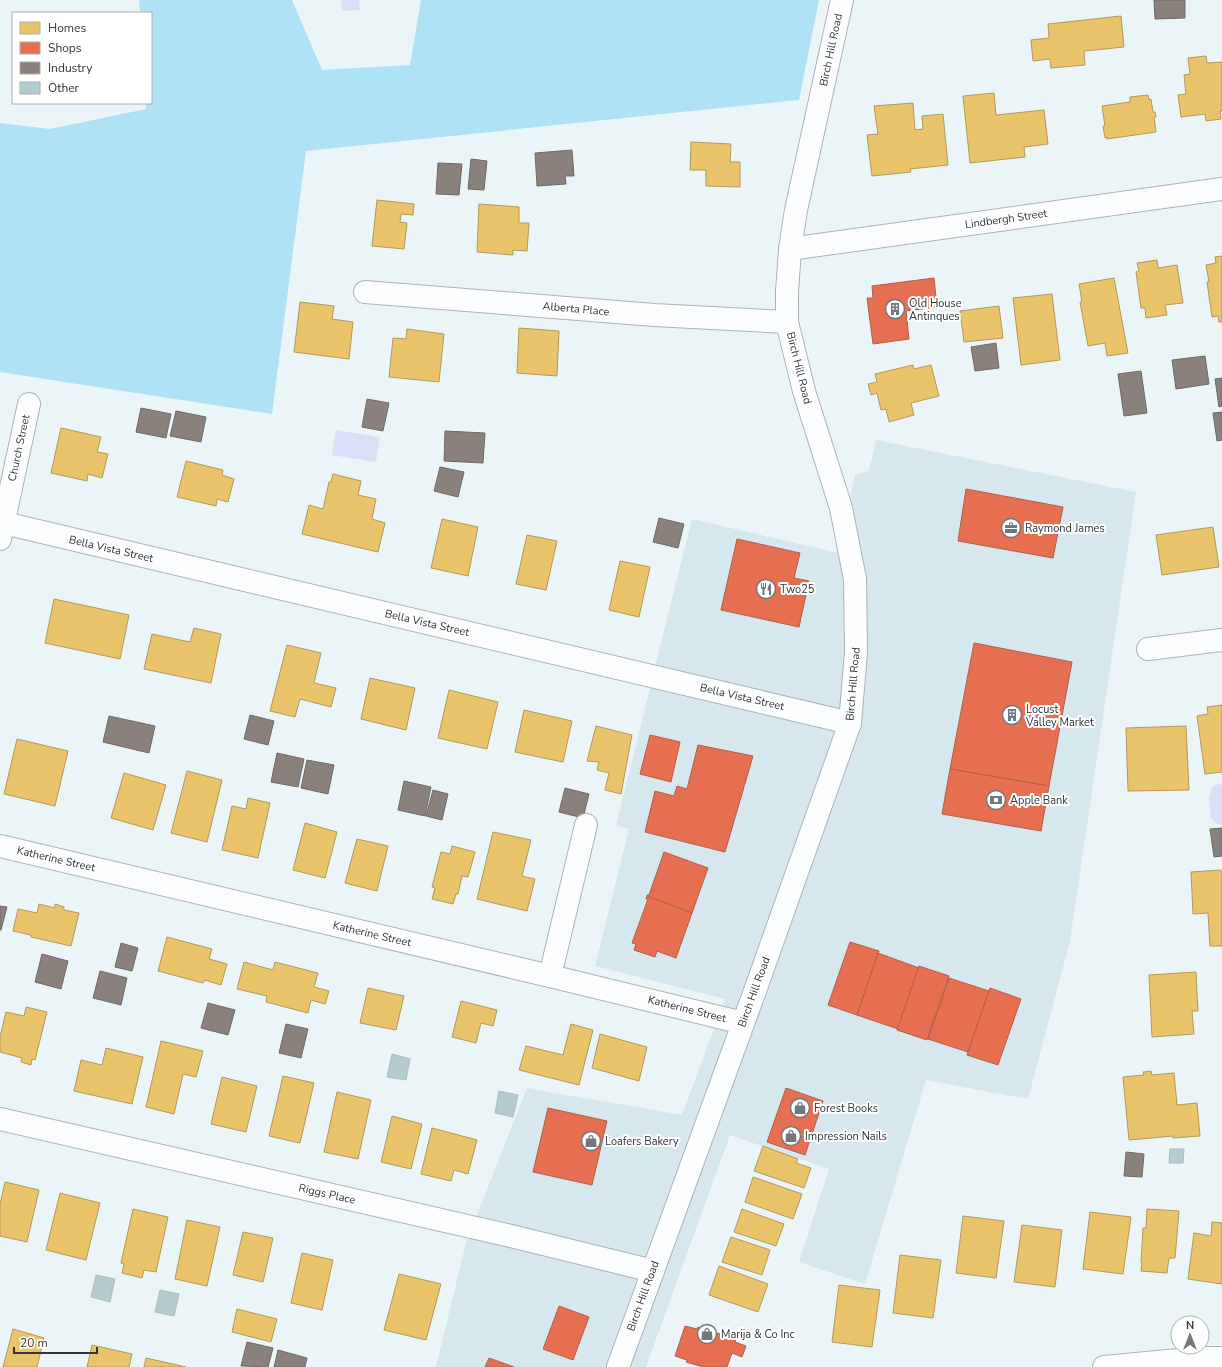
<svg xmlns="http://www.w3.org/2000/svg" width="1222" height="1367" viewBox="0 0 1222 1367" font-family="'Nunito Sans',sans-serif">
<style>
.built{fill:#d6e7ed}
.green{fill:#afe2f5}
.water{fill:#d7e0f6}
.homes{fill:#e9c46a;stroke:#b2995b}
.shops{fill:#e76f51;stroke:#b05e4a}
.industry{fill:#8a817c;stroke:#6f6a68}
.building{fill:#b3cccf;stroke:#b2babb}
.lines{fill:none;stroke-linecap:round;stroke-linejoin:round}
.minor-casing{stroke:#acb3b6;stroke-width:24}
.minor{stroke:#fcfdfe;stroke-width:22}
.labels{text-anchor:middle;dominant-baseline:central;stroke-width:4;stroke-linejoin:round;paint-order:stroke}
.street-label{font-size:11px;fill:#303639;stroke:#fff}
.poi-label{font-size:11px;fill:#303639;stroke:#fff;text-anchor:start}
</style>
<rect width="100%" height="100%" fill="#ebf4f7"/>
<polygon class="built" points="876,440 1136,492 1070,941 1028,1099 926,1080 865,1284 799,1262 829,1169 730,1135 646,1367 436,1367 466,1243 527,1088 682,1115 725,999 595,966 629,829 616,825 692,519 838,553 855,475 869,471"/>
<polygon class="green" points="139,0 292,0 322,70 410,65 421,0 819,0 799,100 306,151 272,414 0,372 0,123 50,129 146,109 146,103 151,103 151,13 140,13"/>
<g class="water">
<polygon points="341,0 359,0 360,10 342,11"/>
<polygon points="336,430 380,437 376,462 332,455"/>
<polygon points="1222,784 1222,824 1218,825 1211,818 1209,800 1212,788 1215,785"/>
</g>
<g class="homes">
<polygon points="1121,16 1124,47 1084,51 1085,65 1051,68 1050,59 1033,61 1031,40 1049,38 1048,24"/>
<polygon points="1206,56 1207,63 1222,62 1222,111 1220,111 1221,119 1206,121 1205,114 1181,117 1178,95 1186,94 1184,75 1190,74 1188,58"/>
<polygon points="994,93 996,115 1044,110 1048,144 1024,147 1025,157 970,163 963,96"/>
<polygon points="1148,95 1149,100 1151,99 1153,112 1155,112 1156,117 1154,117 1156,132 1107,139 1107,137 1105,138 1103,126 1105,126 1102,106 1130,102 1130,97"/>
<polygon points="913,103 915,130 923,129 922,116 943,114 948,165 910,169 911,172 872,176 867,135 878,134 874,106"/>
<polygon points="691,142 731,144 730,162 740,162 740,187 706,186 706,170 690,170"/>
<polygon points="377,200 414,204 413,215 401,214 400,222 407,223 404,249 372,246"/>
<polygon points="479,204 519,207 519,223 529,223 527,251 513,250 513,255 477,252"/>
<polygon points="1222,256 1222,322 1219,322 1218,316 1212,317 1207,282 1209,282 1206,265 1216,263 1215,257"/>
<polygon points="1157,260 1158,268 1177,265 1183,303 1165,305 1167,315 1146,318 1145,308 1141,308 1136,272 1139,271 1137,263"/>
<polygon points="1114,278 1128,353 1107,356 1105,343 1088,346 1080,302 1082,302 1079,284"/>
<polygon points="1052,294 1060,360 1021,365 1013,298"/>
<polygon points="300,302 334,306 332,319 353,322 349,359 294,352"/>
<polygon points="999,306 1003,338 964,342 960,311"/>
<polygon points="519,328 559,331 557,376 517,373"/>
<polygon points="407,329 444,334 439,382 389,377 393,338 406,339"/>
<polygon points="913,365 914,369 931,365 939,396 911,403 914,415 889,422 886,409 881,410 877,393 871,395 868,384 877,382 875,374"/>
<polygon points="61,428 101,437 97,452 108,454 102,478 88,474 87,481 51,473"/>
<polygon points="186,461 223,470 222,475 234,479 228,502 217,499 216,506 177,497"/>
<polygon points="333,474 361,481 358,495 376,499 372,519 385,523 378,552 302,534 309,505 323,509 329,482 331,482"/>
<polygon points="442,519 478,527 468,576 431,568"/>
<polygon points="1213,527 1219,567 1162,575 1156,535"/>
<polygon points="527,535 557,541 546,590 516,584"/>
<polygon points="620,561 650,567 639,617 609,610"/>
<polygon points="54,599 129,615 120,659 45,643"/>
<polygon points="194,628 221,634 211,683 144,669 152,634 190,642"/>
<polygon points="287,645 321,653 314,683 336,688 331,707 300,699 295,717 270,711"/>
<polygon points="370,678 415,688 406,730 361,719"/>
<polygon points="449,690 498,702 487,749 438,738"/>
<polygon points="1222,705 1222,772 1205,774 1197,716 1208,714 1207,707"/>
<polygon points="524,710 572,721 563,762 515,752"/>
<polygon points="596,726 632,735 621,794 605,790 609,773 597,770 599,762 587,761"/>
<polygon points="1186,726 1189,790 1128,791 1126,728"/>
<polygon points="17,739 68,751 55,806 4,794"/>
<polygon points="187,771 222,780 207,842 171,833"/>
<polygon points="124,773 166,785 153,830 111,818"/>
<polygon points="248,798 270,803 258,858 222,850 232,806 246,809"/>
<polygon points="305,823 337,832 325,878 293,870"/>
<polygon points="493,832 531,840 522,876 535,879 527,911 477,899"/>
<polygon points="357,839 388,846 377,891 345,883"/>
<polygon points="452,846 475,852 468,877 462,876 458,894 456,894 453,904 432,899 435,888 432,887 441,852 450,854"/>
<polygon points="1221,870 1221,872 1222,872 1222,946 1210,946 1208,913 1193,914 1191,872"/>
<polygon points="39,904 55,908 55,904 64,907 64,910 79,913 71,946 31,937 31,935 13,931 18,909 37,913"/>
<polygon points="167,937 212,949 209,959 227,964 221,985 205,980 203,983 158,971"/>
<polygon points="244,962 273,970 275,962 318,973 314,987 329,991 325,1004 311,1000 308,1013 266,1002 267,996 237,989"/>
<polygon points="1196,972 1198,1011 1192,1011 1194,1034 1152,1037 1149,975"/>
<polygon points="368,988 404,996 396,1030 360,1023"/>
<polygon points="461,1001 497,1010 493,1026 481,1023 476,1043 452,1037"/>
<polygon points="26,1007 47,1012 35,1060 32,1059 31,1065 21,1062 22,1058 0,1052 0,1037 6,1012 24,1016"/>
<polygon points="571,1024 593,1030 579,1085 519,1070 526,1046 563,1055"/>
<polygon points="600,1034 647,1047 639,1081 592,1068"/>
<polygon points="161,1041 203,1051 196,1077 183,1074 174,1114 146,1107"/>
<polygon points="106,1048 143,1057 132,1104 74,1091 81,1060 102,1065"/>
<polygon points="1151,1071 1152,1075 1174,1073 1177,1105 1197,1103 1200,1136 1173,1138 1173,1136 1129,1140 1123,1077 1144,1075 1143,1072"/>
<polygon points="283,1076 314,1083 300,1143 269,1136"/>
<polygon points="222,1077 257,1086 246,1132 211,1124"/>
<polygon points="337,1092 371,1100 358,1159 324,1152"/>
<polygon points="392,1116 422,1124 411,1169 381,1162"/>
<polygon points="432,1128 477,1140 468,1174 454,1170 451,1181 421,1174"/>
<polygon points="763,1146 798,1159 796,1163 811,1168 804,1188 754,1171"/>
<polygon points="753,1177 802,1194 793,1219 745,1202"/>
<polygon points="5,1182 39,1190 27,1242 0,1236 0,1204"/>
<polygon points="60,1193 100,1203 86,1260 46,1250"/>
<polygon points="133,1209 168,1217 156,1272 144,1270 142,1278 122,1273 124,1264 121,1263"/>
<polygon points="742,1209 784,1224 776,1246 734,1232"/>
<polygon points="1147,1209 1179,1211 1175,1258 1169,1258 1167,1273 1141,1271 1142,1263 1141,1263 1143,1228 1146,1228"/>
<polygon points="1090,1212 1131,1217 1123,1274 1083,1269"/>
<polygon points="963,1216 1004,1221 996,1278 956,1273"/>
<polygon points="187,1220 220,1227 207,1286 175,1279"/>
<polygon points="1212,1222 1222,1223 1222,1284 1188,1279 1194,1233 1211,1236"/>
<polygon points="1022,1225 1062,1230 1055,1287 1014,1282"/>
<polygon points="243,1232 273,1238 263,1282 233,1275"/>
<polygon points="731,1237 770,1250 762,1275 722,1262"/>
<polygon points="302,1253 333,1260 322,1310 291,1303"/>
<polygon points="900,1255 941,1260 933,1318 893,1313"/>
<polygon points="719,1266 768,1284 758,1312 709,1295"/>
<polygon points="399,1274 441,1284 426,1340 384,1330"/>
<polygon points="839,1285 880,1290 872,1347 832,1342"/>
<polygon points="237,1309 277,1319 271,1342 232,1332"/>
<polygon points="13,1329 44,1338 37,1367 3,1367"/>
<polygon points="92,1345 132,1354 129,1367 87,1367"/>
<polygon points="146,1358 186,1367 144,1367"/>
</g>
<g class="shops">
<polygon points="934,278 937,307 906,311 909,339 873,344 867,298 873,298 872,286"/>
<polygon points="966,489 1063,507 1053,558 958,541"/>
<polygon points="737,539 800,553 794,578 809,581 799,627 721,610"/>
<polygon points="974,643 1072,662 1049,786 950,769"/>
<polygon points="650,735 680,742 671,782 640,774"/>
<polygon points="698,745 753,756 725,852 645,832 655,791 674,796 677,786 687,789"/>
<polygon points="950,769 1049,786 1041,831 942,814"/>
<polygon points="664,852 708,868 692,913 647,896 647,895 649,895"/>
<polygon points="647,896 692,913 676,958 657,951 655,957 634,950 636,944 632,943 648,899 646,899"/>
<polygon points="850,942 879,951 857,1015 828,1005"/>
<polygon points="878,953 919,968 898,1029 857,1015"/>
<polygon points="919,966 949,976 927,1040 897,1030"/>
<polygon points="949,978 989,991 968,1052 928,1039"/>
<polygon points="990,988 1021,999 998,1065 967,1055"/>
<polygon points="786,1088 823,1101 805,1155 767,1142"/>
<polygon points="548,1108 607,1121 592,1185 533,1172"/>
<polygon points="559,1306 589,1317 573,1360 543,1349"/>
<polygon points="685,1326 697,1329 698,1327 736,1339 735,1342 746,1346 742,1357 732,1353 727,1367 703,1367 686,1362 687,1360 675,1356"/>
<polygon points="489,1358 514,1367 485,1367"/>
</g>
<g class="industry">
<polygon points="1154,0 1185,0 1185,18 1155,19"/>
<polygon points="572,150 574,176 565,176 566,184 537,186 535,153"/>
<polygon points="471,159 487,161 484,190 468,189"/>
<polygon points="438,163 462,164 459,195 436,194"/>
<polygon points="996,343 999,368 975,371 971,347"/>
<polygon points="1205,356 1209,384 1176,389 1172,360"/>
<polygon points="1141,371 1147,413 1124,416 1118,374"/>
<polygon points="1222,378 1222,406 1219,407 1215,379"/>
<polygon points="367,399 389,403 383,431 362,427"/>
<polygon points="141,408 171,414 166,438 136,432"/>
<polygon points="176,411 206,417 201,442 170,436"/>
<polygon points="1222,412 1222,440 1217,441 1213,413"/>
<polygon points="445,431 485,433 483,463 444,461"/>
<polygon points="440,467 464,472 458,497 434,491"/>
<polygon points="659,518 684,524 678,548 653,542"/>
<polygon points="250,715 274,721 268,745 244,739"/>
<polygon points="109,716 155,726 149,753 103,742"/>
<polygon points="277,753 304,759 298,787 271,782"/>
<polygon points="307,760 334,765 328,794 301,788"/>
<polygon points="404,781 431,787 425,816 398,810"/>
<polygon points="565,788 589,794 583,818 559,812"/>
<polygon points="433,790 448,794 442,820 426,816"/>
<polygon points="1222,828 1222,856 1214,857 1210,829"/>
<polygon points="0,906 7,907 1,930 0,930"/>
<polygon points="121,943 138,948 132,971 115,967"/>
<polygon points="42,954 68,961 61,989 35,982"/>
<polygon points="100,971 127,978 121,1005 93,998"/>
<polygon points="208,1003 235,1010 228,1035 201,1028"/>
<polygon points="286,1024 308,1029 301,1058 279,1053"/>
<polygon points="1126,1152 1144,1154 1142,1177 1124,1176"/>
<polygon points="247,1342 273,1348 268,1367 241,1366"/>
<polygon points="278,1350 307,1358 305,1367 274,1367"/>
</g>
<g class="building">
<polygon points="392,1054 410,1059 406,1080 387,1077"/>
<polygon points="499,1091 518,1095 513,1117 495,1113"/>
<polygon points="1170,1149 1184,1149 1183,1163 1169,1163"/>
<polygon points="96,1275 115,1279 110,1302 91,1297"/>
<polygon points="160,1290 179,1294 174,1316 155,1312"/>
</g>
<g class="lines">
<defs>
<g id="minor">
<polyline points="790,249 1222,189"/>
<polyline points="365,292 654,315 787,322"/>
<polyline points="4,523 850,723"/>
<polyline points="0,539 29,404"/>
<polyline points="1148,649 1222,640"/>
<polyline points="0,846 550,976 743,1023"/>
<polyline points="550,976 586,825"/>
<polyline points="0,1119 511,1236 653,1271"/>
<polyline points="618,1367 756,988 850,723 856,652 855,579 841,508 804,391 787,322 787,292 790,249 796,210 842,0"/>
<polyline points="1104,1367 1200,1358 1222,1358"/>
</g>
</defs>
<use href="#minor" class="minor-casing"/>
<use href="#minor" class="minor"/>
</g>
<defs>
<symbol id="building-ring" viewBox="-11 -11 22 22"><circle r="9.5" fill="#fff" stroke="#71787c" stroke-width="1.5"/><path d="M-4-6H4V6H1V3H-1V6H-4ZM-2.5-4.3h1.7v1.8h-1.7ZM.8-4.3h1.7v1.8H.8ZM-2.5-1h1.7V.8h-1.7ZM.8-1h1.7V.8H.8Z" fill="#71787c"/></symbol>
<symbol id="office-ring" viewBox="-11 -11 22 22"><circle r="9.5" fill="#fff" stroke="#71787c" stroke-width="1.5"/><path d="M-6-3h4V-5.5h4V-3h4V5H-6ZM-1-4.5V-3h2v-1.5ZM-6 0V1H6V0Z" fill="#71787c"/></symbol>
<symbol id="restaurant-ring" viewBox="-11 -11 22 22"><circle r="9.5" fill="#fff" stroke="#71787c" stroke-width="1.5"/><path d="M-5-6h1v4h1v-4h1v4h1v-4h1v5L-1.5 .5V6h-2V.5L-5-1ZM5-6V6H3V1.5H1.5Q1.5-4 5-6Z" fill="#71787c"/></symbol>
<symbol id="bank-ring" viewBox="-11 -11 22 22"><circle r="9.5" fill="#fff" stroke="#71787c" stroke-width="1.5"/><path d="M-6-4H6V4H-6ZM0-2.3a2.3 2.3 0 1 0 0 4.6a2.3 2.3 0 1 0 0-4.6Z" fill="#71787c"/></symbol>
<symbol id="shop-ring" viewBox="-11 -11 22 22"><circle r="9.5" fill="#fff" stroke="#71787c" stroke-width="1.5"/><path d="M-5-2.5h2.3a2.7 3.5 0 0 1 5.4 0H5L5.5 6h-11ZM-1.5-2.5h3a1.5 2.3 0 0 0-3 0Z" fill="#71787c"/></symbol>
</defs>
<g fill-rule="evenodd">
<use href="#building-ring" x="884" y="298" width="22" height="22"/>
<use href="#office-ring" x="1000" y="517" width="22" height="22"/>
<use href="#restaurant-ring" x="755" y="578" width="22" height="22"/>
<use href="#building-ring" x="1001" y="704" width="22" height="22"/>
<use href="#bank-ring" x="985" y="789" width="22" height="22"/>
<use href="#shop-ring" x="789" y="1097" width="22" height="22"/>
<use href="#shop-ring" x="780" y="1125" width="22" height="22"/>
<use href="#shop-ring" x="580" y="1130" width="22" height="22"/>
<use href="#shop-ring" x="696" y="1323" width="22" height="22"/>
</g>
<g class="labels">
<g class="street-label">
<text transform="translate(831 50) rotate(-78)">Birch Hill Road</text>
<text transform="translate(1006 219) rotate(-8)">Lindbergh Street</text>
<text transform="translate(576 309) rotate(5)">Alberta Place</text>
<text transform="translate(799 368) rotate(76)">Birch Hill Road</text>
<text transform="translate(19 448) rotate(-78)">Church Street</text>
<text transform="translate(111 549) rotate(13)">Bella Vista Street</text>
<text transform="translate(427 623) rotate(13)">Bella Vista Street</text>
<text transform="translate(853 684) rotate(-85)">Birch Hill Road</text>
<text transform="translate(742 697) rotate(13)">Bella Vista Street</text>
<text transform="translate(56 859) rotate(13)">Katherine Street</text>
<text transform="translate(372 934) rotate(13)">Katherine Street</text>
<text transform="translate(754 992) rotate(-70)">Birch Hill Road</text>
<text transform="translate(687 1009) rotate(14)">Katherine Street</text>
<text transform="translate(327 1194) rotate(13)">Riggs Place</text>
<text transform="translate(643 1296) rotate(-70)">Birch Hill Road</text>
</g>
<g class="poi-label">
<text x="909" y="303">Old House<tspan x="909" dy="13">Antinques</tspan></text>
<text x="1025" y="528">Raymond James</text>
<text x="780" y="589">Two25</text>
<text x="1026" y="709">Locust<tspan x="1026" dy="13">Valley Market</tspan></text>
<text x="1010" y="800">Apple Bank</text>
<text x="814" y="1108">Forest Books</text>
<text x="805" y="1136">Impression Nails</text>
<text x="605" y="1141">Loafers Bakery</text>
<text x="721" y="1334">Marija &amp; Co Inc</text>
</g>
</g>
<rect x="12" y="12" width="140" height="92" fill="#ffffff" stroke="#acafb0"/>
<rect x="20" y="22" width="20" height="12" fill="#e9c46a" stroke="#acafb0"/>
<text x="48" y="32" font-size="12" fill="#303639">Homes</text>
<rect x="20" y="42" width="20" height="12" fill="#e76f51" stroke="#acafb0"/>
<text x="48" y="52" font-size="12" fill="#303639">Shops</text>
<rect x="20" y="62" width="20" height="12" fill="#8a817c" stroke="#acafb0"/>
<text x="48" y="72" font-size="12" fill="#303639">Industry</text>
<rect x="20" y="82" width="20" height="12" fill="#b3cccf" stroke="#acafb0"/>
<text x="48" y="92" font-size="12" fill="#303639">Other</text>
<g transform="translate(1190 1335)"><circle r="19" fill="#ffffff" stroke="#acafb0"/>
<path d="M0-3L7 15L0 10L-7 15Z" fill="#71787c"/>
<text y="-6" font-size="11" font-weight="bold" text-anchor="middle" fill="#303639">N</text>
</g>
<path d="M14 1347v6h83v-6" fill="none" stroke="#303639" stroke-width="2"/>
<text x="20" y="1347" font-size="12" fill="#303639" stroke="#ffffff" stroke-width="3" paint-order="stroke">20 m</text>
</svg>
